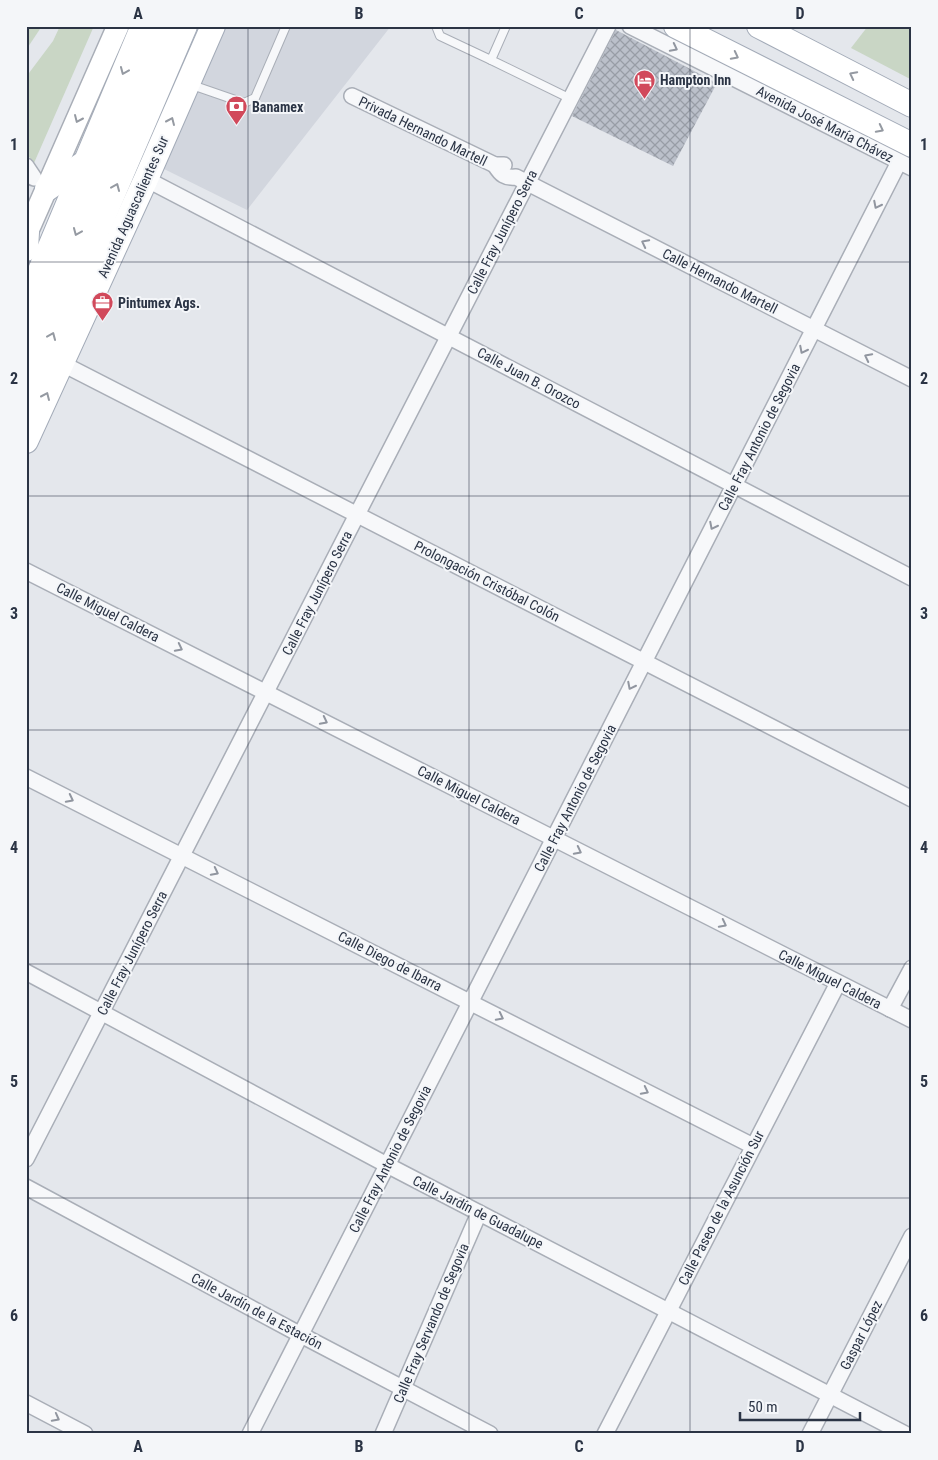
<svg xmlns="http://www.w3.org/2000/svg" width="938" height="1460" viewBox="0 0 938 1460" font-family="'Roboto Condensed',sans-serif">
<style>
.built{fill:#d2d6de}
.green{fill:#c9d6c5}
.building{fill:url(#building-cross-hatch)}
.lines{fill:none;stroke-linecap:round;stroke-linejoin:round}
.lane-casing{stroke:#a9aeb7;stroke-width:10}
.street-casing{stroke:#a9aeb7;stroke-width:18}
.secondary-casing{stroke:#a9aeb7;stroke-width:24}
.primary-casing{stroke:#a3abb8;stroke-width:26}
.lane{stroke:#f7f8fa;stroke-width:8}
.street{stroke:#f7f8fa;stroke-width:15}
.secondary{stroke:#fff;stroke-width:21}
.primary{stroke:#fff;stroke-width:24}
.oneway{stroke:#9196a0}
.oneway2{stroke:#959aa2}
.grid{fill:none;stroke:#2b3445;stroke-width:1;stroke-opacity:0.55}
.labels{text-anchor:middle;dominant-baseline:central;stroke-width:4;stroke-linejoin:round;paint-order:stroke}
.poi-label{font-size:14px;font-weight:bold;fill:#2b3445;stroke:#f4f6f9;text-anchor:start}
.street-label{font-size:14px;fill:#2b3445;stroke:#f4f6f9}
.neatline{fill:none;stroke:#2b3445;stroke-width:2}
.grid-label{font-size:16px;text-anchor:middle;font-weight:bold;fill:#2b3445}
</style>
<defs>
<pattern id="building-cross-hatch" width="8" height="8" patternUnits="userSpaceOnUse" patternTransform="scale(1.25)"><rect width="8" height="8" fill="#bbc0ca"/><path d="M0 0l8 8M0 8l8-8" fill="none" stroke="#989da6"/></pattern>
</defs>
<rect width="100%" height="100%" fill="#e4e7ec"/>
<polygon class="built" points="223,26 391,26 247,210 162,168"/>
<g class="green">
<polygon points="26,26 42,26 26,50"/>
<polygon points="60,26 94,26 34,163 26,153 26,77 53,41"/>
<polygon points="868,26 912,26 912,80 851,48"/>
</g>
<polygon class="building" points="616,30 717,83 673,166 572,116"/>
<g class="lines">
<defs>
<g id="lane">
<polyline points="436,26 440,36 491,60"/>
<polyline points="506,26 491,60 571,99"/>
<polyline points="189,84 244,103 255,98 286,26"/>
</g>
<g id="street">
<polyline points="630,26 912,168"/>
<polyline points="352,96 495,165 504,165"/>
<path d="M495,165C501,175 505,178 516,177L912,379"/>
<polyline points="26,166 34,178"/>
<polyline points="146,179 912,578"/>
<polyline points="61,363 912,799"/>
<polyline points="26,571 912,1020"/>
<polyline points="26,777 753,1146"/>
<polyline points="26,972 387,1165 905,1434"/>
<polyline points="890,1009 912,968"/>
<polyline points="26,1159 608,26"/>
<polyline points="26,1187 301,1335 490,1434"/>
<polyline points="26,1403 85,1434"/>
<polyline points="250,1434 899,162"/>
<polyline points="383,1434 479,1213"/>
<polyline points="605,1434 838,983"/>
<polyline points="810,1434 912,1236"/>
</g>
<polyline id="secondary" points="26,235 118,26"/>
<g id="primary">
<polyline points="676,26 912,145"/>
<polyline points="759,26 912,105"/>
<polyline points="47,189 87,161"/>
<polyline points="26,249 27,232"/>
<polyline points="26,304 143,26"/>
<polyline points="26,351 163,26"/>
<polyline points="26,397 185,26"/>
<polyline points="26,441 146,179 213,26"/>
</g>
</defs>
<use href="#lane" class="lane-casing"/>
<use href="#street" class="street-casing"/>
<use href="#secondary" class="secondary-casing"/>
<use href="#primary" class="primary-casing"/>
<use href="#lane" class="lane"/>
<use href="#street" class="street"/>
<use href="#secondary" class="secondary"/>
<use href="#primary" class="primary"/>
</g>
<defs><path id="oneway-chevron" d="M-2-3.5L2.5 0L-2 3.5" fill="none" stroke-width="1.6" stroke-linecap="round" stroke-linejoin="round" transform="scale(1.25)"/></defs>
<g class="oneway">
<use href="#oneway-chevron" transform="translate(674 48) rotate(27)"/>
<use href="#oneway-chevron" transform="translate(877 205) rotate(117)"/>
<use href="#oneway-chevron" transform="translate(645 243) rotate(-153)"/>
<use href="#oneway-chevron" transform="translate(803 350) rotate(117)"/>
<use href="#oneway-chevron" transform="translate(868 357) rotate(-153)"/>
<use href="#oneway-chevron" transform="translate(713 526) rotate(117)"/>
<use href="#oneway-chevron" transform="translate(179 648) rotate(27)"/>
<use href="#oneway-chevron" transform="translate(631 686) rotate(117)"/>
<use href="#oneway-chevron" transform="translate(324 721) rotate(27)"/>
<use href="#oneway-chevron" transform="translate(70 799) rotate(27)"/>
<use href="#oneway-chevron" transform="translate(578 851) rotate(27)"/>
<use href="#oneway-chevron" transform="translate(215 872) rotate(27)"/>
<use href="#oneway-chevron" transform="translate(723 924) rotate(27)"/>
<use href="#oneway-chevron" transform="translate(500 1017) rotate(27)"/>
<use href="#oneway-chevron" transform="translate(645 1091) rotate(27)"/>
<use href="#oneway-chevron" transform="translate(56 1418) rotate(28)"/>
</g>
<g class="oneway2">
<use href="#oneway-chevron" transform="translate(735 56) rotate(27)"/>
<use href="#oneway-chevron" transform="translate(124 71) rotate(113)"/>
<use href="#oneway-chevron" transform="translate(853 75) rotate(-153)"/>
<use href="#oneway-chevron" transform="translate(78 119) rotate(114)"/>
<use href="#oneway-chevron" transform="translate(171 121) rotate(-66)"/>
<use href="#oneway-chevron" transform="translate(880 129) rotate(27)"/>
<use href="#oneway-chevron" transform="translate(116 187) rotate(-67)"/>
<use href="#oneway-chevron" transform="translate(77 232) rotate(113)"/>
<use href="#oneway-chevron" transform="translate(52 336) rotate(-67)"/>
<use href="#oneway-chevron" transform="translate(46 396) rotate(-66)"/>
</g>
<path class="grid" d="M248,26V1434M469,26V1434M690,26V1434M26,262H912M26,496H912M26,730H912M26,964H912M26,1198H912"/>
<defs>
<symbol id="hotel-pin" viewBox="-11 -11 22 30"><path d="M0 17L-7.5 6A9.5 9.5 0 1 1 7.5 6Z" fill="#d1495b" stroke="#f4f6f9"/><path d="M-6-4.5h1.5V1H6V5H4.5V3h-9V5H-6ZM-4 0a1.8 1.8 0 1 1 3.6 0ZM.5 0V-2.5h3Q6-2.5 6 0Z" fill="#fff"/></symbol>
<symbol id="bank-pin" viewBox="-11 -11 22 30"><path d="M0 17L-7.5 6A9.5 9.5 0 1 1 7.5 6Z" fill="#d1495b" stroke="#f4f6f9"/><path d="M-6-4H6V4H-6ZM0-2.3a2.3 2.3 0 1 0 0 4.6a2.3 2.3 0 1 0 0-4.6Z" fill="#fff"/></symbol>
<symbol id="office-pin" viewBox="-11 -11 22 30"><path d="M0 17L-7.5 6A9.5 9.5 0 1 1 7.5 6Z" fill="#d1495b" stroke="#f4f6f9"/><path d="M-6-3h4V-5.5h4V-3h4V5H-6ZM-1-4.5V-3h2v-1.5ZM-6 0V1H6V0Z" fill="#fff"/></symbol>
</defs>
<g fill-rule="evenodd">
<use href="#hotel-pin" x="632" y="68" width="25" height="34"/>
<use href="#bank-pin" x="224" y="94" width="25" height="34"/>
<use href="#office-pin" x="90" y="290" width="25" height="34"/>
</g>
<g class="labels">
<g class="poi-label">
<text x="660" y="80">Hampton Inn</text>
<text x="252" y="107">Banamex</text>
<text x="118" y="303">Pintumex Ags.</text>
</g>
<g class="street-label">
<text transform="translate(825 124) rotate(27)">Avenida José María Chávez</text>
<text transform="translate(423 131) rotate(26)">Privada Hernando Martell</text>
<text transform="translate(133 207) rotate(-66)">Avenida Aguascalientes Sur</text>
<text transform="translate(502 232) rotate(-63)">Calle Fray Junípero Serra</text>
<text transform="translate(720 281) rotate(27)">Calle Hernando Martell</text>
<text transform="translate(529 378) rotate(28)">Calle Juan B. Orozco</text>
<text transform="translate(759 437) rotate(-63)">Calle Fray Antonio de Segovia</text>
<text transform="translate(487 581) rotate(27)">Prolongación Cristóbal Colón</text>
<text transform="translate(317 593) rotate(-63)">Calle Fray Junípero Serra</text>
<text transform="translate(108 612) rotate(27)">Calle Miguel Caldera</text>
<text transform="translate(469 795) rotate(27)">Calle Miguel Caldera</text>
<text transform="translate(575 798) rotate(-63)">Calle Fray Antonio de Segovia</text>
<text transform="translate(132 953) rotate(-63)">Calle Fray Junípero Serra</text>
<text transform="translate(390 961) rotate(27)">Calle Diego de Ibarra</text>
<text transform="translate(830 979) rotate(27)">Calle Miguel Caldera</text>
<text transform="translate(390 1159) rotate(-63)">Calle Fray Antonio de Segovia</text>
<text transform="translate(721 1208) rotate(-63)">Calle Paseo de la Asunción Sur</text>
<text transform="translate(478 1212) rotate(27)">Calle Jardín de Guadalupe</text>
<text transform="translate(257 1311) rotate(28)">Calle Jardín de la Estación</text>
<text transform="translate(431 1323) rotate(-67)">Calle Fray Servando de Segovia</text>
<text transform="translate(861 1335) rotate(-63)">Gaspar López</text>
</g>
</g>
<rect width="938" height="1460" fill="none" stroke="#f4f6f9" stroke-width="55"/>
<path d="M740 1412v8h120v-8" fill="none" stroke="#2b3445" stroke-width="2.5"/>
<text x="748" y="1412" font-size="15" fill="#2b3445" stroke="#f4f6f9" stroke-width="4" paint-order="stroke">50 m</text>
<rect x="28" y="28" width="882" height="1404" class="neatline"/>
<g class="grid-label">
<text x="138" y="19">A</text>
<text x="359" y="19">B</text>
<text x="579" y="19">C</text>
<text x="800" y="19">D</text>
<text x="14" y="150">1</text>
<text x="924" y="150">1</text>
<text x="14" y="384">2</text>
<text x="924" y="384">2</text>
<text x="14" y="619">3</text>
<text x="924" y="619">3</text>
<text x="14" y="853">4</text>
<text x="924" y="853">4</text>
<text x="14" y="1087">5</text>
<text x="924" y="1087">5</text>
<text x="14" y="1321">6</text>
<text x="924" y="1321">6</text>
<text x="138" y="1452">A</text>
<text x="359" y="1452">B</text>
<text x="579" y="1452">C</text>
<text x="800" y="1452">D</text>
</g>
</svg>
